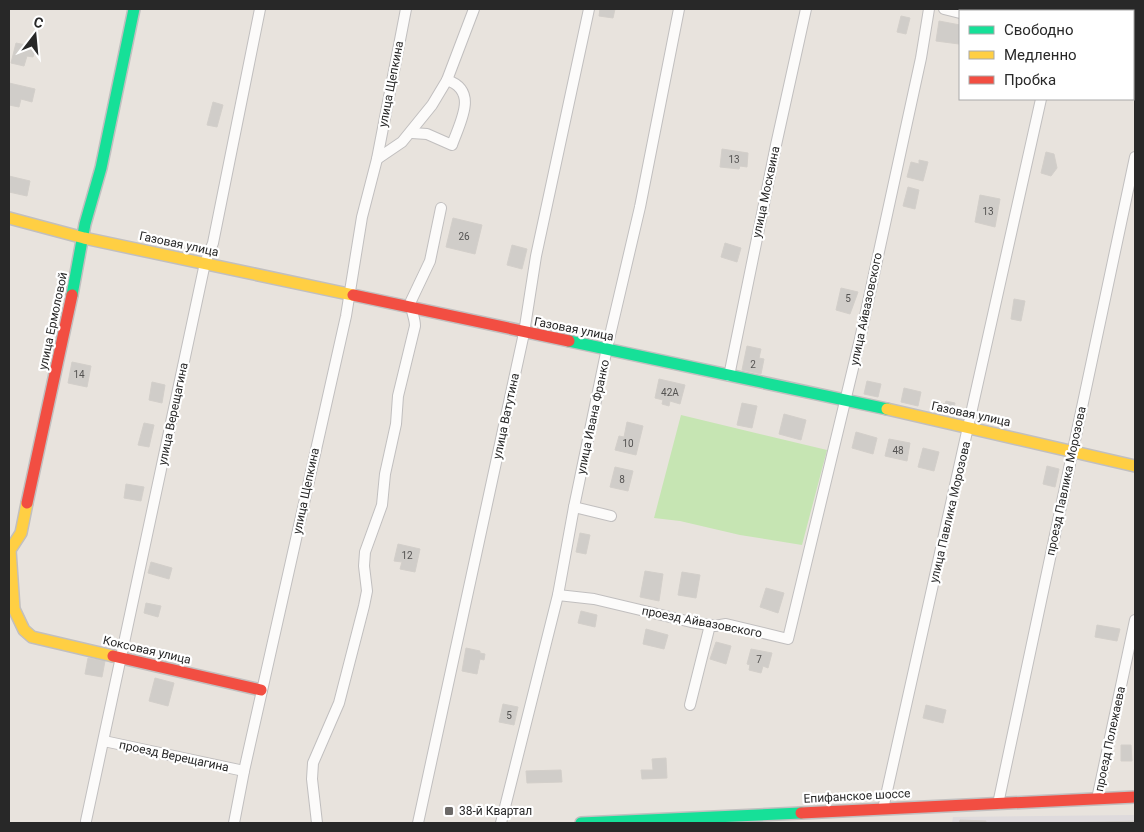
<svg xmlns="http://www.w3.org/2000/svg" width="1144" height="832" viewBox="0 0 1144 832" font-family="Roboto,sans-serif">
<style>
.industrial{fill:#dedadc}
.green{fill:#c6e5b3}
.building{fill:#d0cdc9;stroke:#d3cfca}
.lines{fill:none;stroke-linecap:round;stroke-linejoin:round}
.street-casing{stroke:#c1bfbf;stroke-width:12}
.fast-casing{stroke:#c1bfbf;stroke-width:14}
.slow-casing{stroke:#c1bfbf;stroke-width:14}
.jam-casing{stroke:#c1bfbf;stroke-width:14}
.street{stroke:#fcfbfa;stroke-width:10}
.fast{stroke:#16e098;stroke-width:11}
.slow{stroke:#ffcf43;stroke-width:11}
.jam{stroke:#f24e42;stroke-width:11}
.poi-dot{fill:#6b6967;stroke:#fff;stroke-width:2}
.labels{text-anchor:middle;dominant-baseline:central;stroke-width:4.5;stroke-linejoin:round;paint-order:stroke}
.number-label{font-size:10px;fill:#535251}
.street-label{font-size:12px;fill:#282828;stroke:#fff}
.poi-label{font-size:12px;fill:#282828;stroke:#fff;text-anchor:start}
</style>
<rect width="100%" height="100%" fill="#e8e3dd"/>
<polygon class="industrial" points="1135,815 1135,823 952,823 953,817"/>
<polygon class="green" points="681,415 827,450 802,545 740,535 680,521 654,518"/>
<g class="building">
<polygon points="600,9 615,9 613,18 599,16"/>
<polygon points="901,16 910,18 906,34 897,32"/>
<polygon points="939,21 960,25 959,44 936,41"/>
<polygon points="16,43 36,47 33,57 27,56 24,66 11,63"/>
<polygon points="9,83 35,89 32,102 21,99 19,107 9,105"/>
<polygon points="213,102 223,105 217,127 207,125"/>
<polygon points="722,149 748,153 747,167 740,166 739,169 720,167"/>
<polygon points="1046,152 1054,154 1057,168 1051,176 1041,173"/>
<polygon points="919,160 928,162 923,181 907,177 911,162 919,164"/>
<polygon points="9,176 30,181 27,196 9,192"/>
<polygon points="908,187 919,190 915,209 903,206"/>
<polygon points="980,195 1000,199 995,227 975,222"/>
<polygon points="453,218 482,225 475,254 446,247"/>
<polygon points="725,243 741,248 737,262 721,257"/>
<polygon points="512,245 527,249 522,269 507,265"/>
<polygon points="841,288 858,292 850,314 836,310"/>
<polygon points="1014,299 1025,301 1021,321 1011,319"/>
<polygon points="747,346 761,349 759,358 764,359 761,374 742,370"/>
<polygon points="72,362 91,366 87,387 68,383"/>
<polygon points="659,379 685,385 680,404 670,401 669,406 662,404 663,400 655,398"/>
<polygon points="867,381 881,384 878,397 864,394"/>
<polygon points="152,382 165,385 162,403 149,400"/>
<polygon points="904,388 921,392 918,406 901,402"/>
<polygon points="946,401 955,403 953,414 933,410 935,402 945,404"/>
<polygon points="742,403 757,406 752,428 737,425"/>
<polygon points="784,414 806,420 801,440 779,434"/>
<polygon points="627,422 643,426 636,455 615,450 619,436 624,437"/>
<polygon points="144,423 154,425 149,447 138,445"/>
<polygon points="856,432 877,438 873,454 852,448"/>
<polygon points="889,439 910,443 907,461 885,456"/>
<polygon points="923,448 939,452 934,471 918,467"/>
<polygon points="1047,466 1059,469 1055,487 1043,484"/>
<polygon points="615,467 633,471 628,491 610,487"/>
<polygon points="126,484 144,487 141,501 124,498"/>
<polygon points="580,533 590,535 586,554 576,552"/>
<polygon points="398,544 420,549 415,572 400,569 402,562 394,561"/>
<polygon points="151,562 172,568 169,579 148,573"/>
<polygon points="645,571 663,574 659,601 640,597"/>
<polygon points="682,572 700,575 696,598 678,595"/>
<polygon points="766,588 784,593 778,613 760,607"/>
<polygon points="146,603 161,606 158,617 144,613"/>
<polygon points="581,611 597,615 595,627 578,623"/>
<polygon points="1097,625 1120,629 1117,641 1095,637"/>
<polygon points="646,629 668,635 664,649 643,644"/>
<polygon points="716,642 731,646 726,664 710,659"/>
<polygon points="466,648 480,651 480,653 485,654 484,660 480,659 477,674 462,671"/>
<polygon points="751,649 772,653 768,668 763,666 761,673 749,670 750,665 747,664"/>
<polygon points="88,658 105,661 102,677 85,674"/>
<polygon points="155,678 174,683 168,706 149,701"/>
<polygon points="503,704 518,707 514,725 499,722"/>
<polygon points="926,705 946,710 943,723 923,718"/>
<polygon points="1121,745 1131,745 1132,761 1121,761"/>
<polygon points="666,758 667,778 642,779 641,770 653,770 652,759"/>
<polygon points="561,770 562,782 527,783 526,771"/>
<polygon points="960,820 986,821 986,823 959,823"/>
<polygon points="1135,821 1135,823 1054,823 1104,822"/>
</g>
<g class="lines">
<defs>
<g id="street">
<polyline points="944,9 960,13"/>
<polyline points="1061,11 1061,9"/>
<polyline points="1133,51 1135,51"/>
<path d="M412,133L427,134L452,145C460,122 479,91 447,80"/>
<polyline points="377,159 402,142 432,105 447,80 474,9"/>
<polyline points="729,376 776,145 806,9"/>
<polyline points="574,507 611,516"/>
<polyline points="558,595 594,599 691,622 715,626 726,624 788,639 860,339 921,58 929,9"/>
<polyline points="690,705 710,625"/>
<polyline points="104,741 244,771"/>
<polyline points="1097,799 1135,620"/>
<polyline points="998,804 1135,157"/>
<polyline points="883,809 1041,99"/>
<polyline points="86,821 205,263 213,243 260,9"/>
<polyline points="234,823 244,771 346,316 362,217 377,159 406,9"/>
<path d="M317,823L312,779L313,763L339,703L364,606L367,591L364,566L365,552L382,505L385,474L396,424L398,396L415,326C415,317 410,310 411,301L430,261L441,208"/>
<polyline points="418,823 524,333 536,256 589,9"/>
<polyline points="501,823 558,595 574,507 607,348 640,207 679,9"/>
</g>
<g id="fast">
<polyline points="72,295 85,224 101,168 134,9"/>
<polyline points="569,341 887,409"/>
<polyline points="581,823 801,813"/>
</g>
<g id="slow">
<polyline points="9,218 84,238 353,295"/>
<polyline points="887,409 1135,466"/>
<polyline points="27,503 21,533 10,550 14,609 24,630 32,637 113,656"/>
</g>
<g id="jam">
<polyline points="353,295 569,341"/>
<polyline points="27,503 72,295"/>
<polyline points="113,656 261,690"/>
<polyline points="801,813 1135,797"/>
</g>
</defs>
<use href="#street" class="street-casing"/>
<use href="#fast" class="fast-casing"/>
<use href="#slow" class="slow-casing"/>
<use href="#jam" class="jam-casing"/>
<use href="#street" class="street"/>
<use href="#fast" class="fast"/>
<use href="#slow" class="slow"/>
<use href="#jam" class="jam"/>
</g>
<rect class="poi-dot" x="444" y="806" width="10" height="10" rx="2.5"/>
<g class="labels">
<g class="number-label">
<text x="734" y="159">13</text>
<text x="988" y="211">13</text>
<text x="464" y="236">26</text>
<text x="848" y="298">5</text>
<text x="753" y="364">2</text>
<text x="79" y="374">14</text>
<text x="670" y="392">42А</text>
<text x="628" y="443">10</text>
<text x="898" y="450">48</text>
<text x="622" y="479">8</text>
<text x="407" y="555">12</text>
<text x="759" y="659">7</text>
<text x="509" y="715">5</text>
</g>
<g class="street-label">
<text transform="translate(391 84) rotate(-79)">улица Щепкина</text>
<text transform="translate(766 192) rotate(-78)">улица Москвина</text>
<text transform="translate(179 244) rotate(12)">Газовая улица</text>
<text transform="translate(866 309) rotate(-78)">улица Айвазовского</text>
<text transform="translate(53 321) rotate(-78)">улица Ермоловой</text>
<text transform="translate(574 329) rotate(11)">Газовая улица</text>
<text transform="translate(173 414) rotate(-78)">улица Верещагина</text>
<text transform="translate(971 414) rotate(12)">Газовая улица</text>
<text transform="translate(506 416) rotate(-78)">улица Ватутина</text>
<text transform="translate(593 417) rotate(-78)">улица Ивана Франко</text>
<text transform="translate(1066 481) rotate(-78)">проезд Павлика Морозова</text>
<text transform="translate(306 491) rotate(-78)">улица Щепкина</text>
<text transform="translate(950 512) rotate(-77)">улица Павлика Морозова</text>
<text transform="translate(702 622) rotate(11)">проезд Айвазовского</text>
<text transform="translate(147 650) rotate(13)">Коксовая улица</text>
<text transform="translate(1110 739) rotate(-78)">проезд Полежаева</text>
<text transform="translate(174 756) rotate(12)">проезд Верещагина</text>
<text transform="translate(857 796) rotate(-3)">Епифанское шоссе</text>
</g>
<g class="poi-label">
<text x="459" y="811">38-й Квартал</text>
</g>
</g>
<rect width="1144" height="832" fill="none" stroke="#282828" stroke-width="20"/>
<rect x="959" y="10" width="175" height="90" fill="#ffffff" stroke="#a9a9a9"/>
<rect x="969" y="26" width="25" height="8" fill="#16e098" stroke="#a9a9a9"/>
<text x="1004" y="35" font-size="15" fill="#282828">Свободно</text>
<rect x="969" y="51" width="25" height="8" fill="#ffcf43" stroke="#a9a9a9"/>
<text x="1004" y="60" font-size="15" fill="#282828">Медленно</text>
<rect x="969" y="76" width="25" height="8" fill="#f24e42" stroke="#a9a9a9"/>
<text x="1004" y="85" font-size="15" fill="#282828">Пробка</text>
<g transform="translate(35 35) rotate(16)" stroke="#ffffff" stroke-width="4" paint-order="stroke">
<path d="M0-4L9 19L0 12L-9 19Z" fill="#282828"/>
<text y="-8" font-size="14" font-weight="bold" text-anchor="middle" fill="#282828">С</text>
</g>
</svg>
